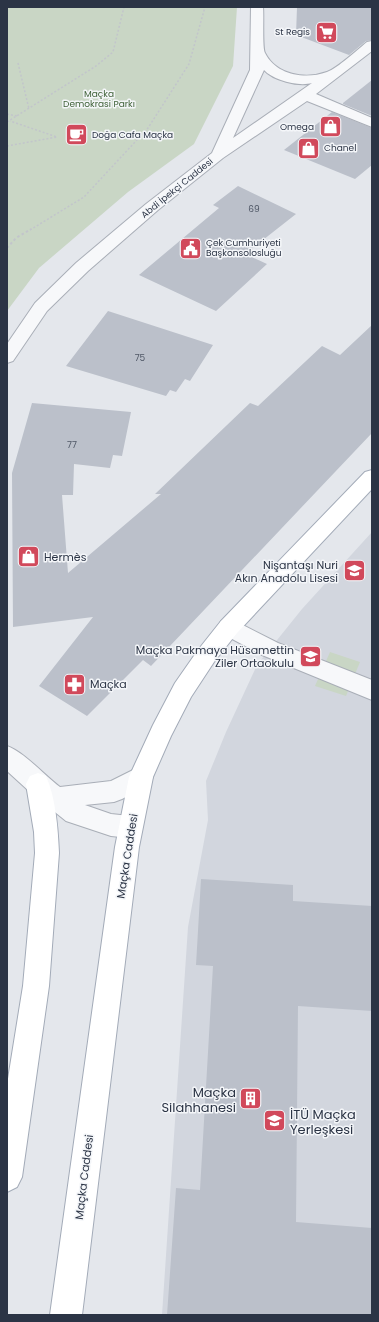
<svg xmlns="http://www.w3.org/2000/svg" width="379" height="1322" viewBox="0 0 379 1322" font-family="Poppins,sans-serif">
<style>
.built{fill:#d2d6de}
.green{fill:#c9d6c5}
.building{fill:#bbc0ca}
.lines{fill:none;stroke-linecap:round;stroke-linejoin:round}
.minor-casing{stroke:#a9aeb7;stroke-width:2}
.major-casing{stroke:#a3abb8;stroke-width:2}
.path-far1{stroke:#c2c5cb;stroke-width:1.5;stroke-dasharray:2 2;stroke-linecap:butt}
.path{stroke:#c2c5cb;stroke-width:2;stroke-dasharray:2.5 2.5;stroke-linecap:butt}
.minor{fill:#f7f8fa;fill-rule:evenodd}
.major{fill:#fff;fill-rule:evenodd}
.labels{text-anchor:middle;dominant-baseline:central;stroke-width:3;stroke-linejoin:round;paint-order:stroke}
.far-poi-label{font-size:9px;fill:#2b3445;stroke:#f4f6f9;text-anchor:start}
.far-park-label{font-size:9px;fill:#3f6138;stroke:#f4f6f9}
.far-street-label{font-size:9px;fill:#2b3445;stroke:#f4f6f9}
.number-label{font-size:9px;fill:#4f5766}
.poi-label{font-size:11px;fill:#2b3445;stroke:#f4f6f9;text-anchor:start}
.street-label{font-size:11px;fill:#2b3445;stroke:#f4f6f9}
.near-poi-label{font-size:13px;fill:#2b3445;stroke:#f4f6f9;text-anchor:end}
</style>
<rect width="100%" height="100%" fill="#e4e7ec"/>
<polygon class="built" points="372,532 372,1315 162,1315 188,927 208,820 206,781 226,732 257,665 302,609"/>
<g class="green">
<polygon points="7,7 237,7 233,66 194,144 128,192 39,268 7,311"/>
<polygon points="330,652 360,662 346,696 315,686"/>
</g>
<g class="building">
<polygon points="297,7 372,7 372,40 366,41 349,55 296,35"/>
<polygon points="372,80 372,116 343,104 343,103"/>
<polygon points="332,112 372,128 372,165 355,179 284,150"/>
<polygon points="238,186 296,214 245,254 267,264 216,311 139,275 219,208 213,205"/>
<polygon points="108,311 213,345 190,381 185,379 176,392 170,390 166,396 66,366"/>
<polygon points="372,325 372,433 151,666 143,660 87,716 39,686 93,617 13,627 12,473 32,403 131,412 122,456 113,455 110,468 74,464 73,495 62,495 68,573 161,494 155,494 250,403 258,406 322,346 340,355"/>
<polygon points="201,879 293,885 293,901 372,906 372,1011 298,1006 296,1222 372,1228 372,1315 167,1315 176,1188 200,1190 213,966 196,965"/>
</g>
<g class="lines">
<defs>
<g id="minor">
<path d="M251,7H263C264,15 262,48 265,53C276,75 305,80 327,72C338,68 357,50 367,42L372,41V51L316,94L372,118V127L307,101L223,158L158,210L88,271L47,311L13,361L7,363V344L35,303L76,263L146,204L212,153L250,70ZM264,70C273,80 298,87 312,83L233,138Z"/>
<polygon points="229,618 278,643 372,680 372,700 262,655 221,633 218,627 221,621"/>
<path d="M7,746C24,752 44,775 60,787L111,781L141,766L149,769L153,777L149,785L122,799L114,802L85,805L111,814L130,816L139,819L142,827L139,835L130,838L111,836L66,821L30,792L7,771Z"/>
</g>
<g id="major">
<polygon points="372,470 372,489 237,633 214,662 191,697 171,736 153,777 139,847 82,1315 50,1315 115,847 129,777 153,725 175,683 198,650 221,621 365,472"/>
<path d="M38,773L46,776C56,798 58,830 59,853L49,986L22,1177L17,1187L7,1192V1085L23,986L35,853L34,832L26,784L30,776Z"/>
</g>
</defs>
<use href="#minor" class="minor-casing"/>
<use href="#major" class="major-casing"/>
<g class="path-far1">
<polyline points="18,63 29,109"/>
<polyline points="7,114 17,116"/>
<polyline points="7,122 96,66 113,52 124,7"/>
<polyline points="7,146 57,137 10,121"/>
<polyline points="30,230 84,197 148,128 189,64 205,7"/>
</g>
<polyline class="path" points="7,248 16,238 31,229"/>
<use href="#minor" class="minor"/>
<use href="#major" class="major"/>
</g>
<defs>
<symbol id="supermarket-square" viewBox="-11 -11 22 22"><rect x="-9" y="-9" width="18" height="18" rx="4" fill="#d1495b" stroke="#f4f6f9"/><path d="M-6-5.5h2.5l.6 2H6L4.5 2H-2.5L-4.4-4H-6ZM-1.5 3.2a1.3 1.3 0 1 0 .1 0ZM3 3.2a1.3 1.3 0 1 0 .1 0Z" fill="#fff"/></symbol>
<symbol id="shop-square" viewBox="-11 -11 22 22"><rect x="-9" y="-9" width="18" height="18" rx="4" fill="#d1495b" stroke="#f4f6f9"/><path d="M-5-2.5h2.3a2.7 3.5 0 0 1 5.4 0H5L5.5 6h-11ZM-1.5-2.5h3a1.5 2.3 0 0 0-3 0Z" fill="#fff"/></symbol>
<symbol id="cafe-square" viewBox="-11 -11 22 22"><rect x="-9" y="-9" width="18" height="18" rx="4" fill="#d1495b" stroke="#f4f6f9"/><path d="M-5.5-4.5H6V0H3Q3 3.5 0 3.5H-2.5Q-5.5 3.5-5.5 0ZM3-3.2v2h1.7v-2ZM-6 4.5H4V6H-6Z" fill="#fff"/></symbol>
<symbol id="civic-square" viewBox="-11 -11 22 22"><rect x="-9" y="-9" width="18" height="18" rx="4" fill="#d1495b" stroke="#f4f6f9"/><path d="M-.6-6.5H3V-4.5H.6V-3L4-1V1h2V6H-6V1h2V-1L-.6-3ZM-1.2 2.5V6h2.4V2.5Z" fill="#fff"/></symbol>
<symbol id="school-square" viewBox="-11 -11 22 22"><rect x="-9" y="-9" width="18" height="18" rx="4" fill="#d1495b" stroke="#f4f6f9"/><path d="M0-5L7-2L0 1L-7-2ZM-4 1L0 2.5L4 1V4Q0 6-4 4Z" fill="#fff"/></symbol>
<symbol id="pharmacy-square" viewBox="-11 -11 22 22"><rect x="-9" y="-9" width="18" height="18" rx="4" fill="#d1495b" stroke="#f4f6f9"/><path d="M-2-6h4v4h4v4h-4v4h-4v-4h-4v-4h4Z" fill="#fff"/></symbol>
<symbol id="building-square" viewBox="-11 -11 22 22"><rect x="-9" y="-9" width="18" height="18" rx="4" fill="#d1495b" stroke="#f4f6f9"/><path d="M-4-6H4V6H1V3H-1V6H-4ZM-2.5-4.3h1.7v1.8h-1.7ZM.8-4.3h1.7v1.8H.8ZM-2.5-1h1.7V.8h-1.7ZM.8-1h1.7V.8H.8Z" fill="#fff"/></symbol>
<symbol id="university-square" viewBox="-11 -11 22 22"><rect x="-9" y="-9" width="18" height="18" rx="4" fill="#d1495b" stroke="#f4f6f9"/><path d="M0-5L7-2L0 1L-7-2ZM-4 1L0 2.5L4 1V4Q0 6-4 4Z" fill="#fff"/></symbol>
</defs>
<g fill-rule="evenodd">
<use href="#supermarket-square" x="314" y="20" width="25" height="25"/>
<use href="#shop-square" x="318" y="114" width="25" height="25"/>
<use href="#cafe-square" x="64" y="122" width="25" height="25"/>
<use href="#shop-square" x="296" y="136" width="25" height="25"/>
<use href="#civic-square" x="178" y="236" width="25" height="25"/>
<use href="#shop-square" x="16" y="544" width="25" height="25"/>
<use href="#school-square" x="342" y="558" width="25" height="25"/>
<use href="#school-square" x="298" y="644" width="25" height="25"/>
<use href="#pharmacy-square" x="62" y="672" width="25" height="25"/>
<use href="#building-square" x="238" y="1086" width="25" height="25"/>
<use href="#university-square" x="262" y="1108" width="25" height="25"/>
</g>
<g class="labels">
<g class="far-poi-label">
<text x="310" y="32" text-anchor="end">St Regis</text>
<text x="314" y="127" text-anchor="end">Omega</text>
<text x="92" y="135">Doğa Cafa Maçka</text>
<text x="324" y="148">Chanel</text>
<text x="206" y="243">Çek Cumhuriyeti<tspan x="206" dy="10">Başkonsolosluğu</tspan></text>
</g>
<g class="far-park-label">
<text x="99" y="94">Maçka<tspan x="99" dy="10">Demokrasi Parkı</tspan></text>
</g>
<g class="far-street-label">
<text transform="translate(177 188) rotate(-39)">Abdi İpekçi Caddesi</text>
</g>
<g class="number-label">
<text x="254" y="209">69</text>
<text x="140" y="358">75</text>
<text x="72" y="445">77</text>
</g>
<g class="poi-label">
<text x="44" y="557">Hermès</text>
<text x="338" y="565" text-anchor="end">Nişantaşı Nuri<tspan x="338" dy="13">Akın Anadolu Lisesi</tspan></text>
<text x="294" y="650" text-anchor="end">Maçka Pakmaya Hüsamettin<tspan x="294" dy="13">Ziler Ortaokulu</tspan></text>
<text x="90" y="684">Maçka</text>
</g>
<g class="street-label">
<text transform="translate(127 856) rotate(-81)">Maçka Caddesi</text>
<text transform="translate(84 1177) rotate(-83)">Maçka Caddesi</text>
</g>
<g class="near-poi-label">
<text x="236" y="1092">Maçka<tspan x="236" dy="15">Silahhanesi</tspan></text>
<text x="290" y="1114" text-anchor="start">İTÜ Maçka<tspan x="290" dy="15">Yerleşkesi</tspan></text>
</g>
</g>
<rect width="379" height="1322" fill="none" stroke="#2b3445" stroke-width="16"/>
</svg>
